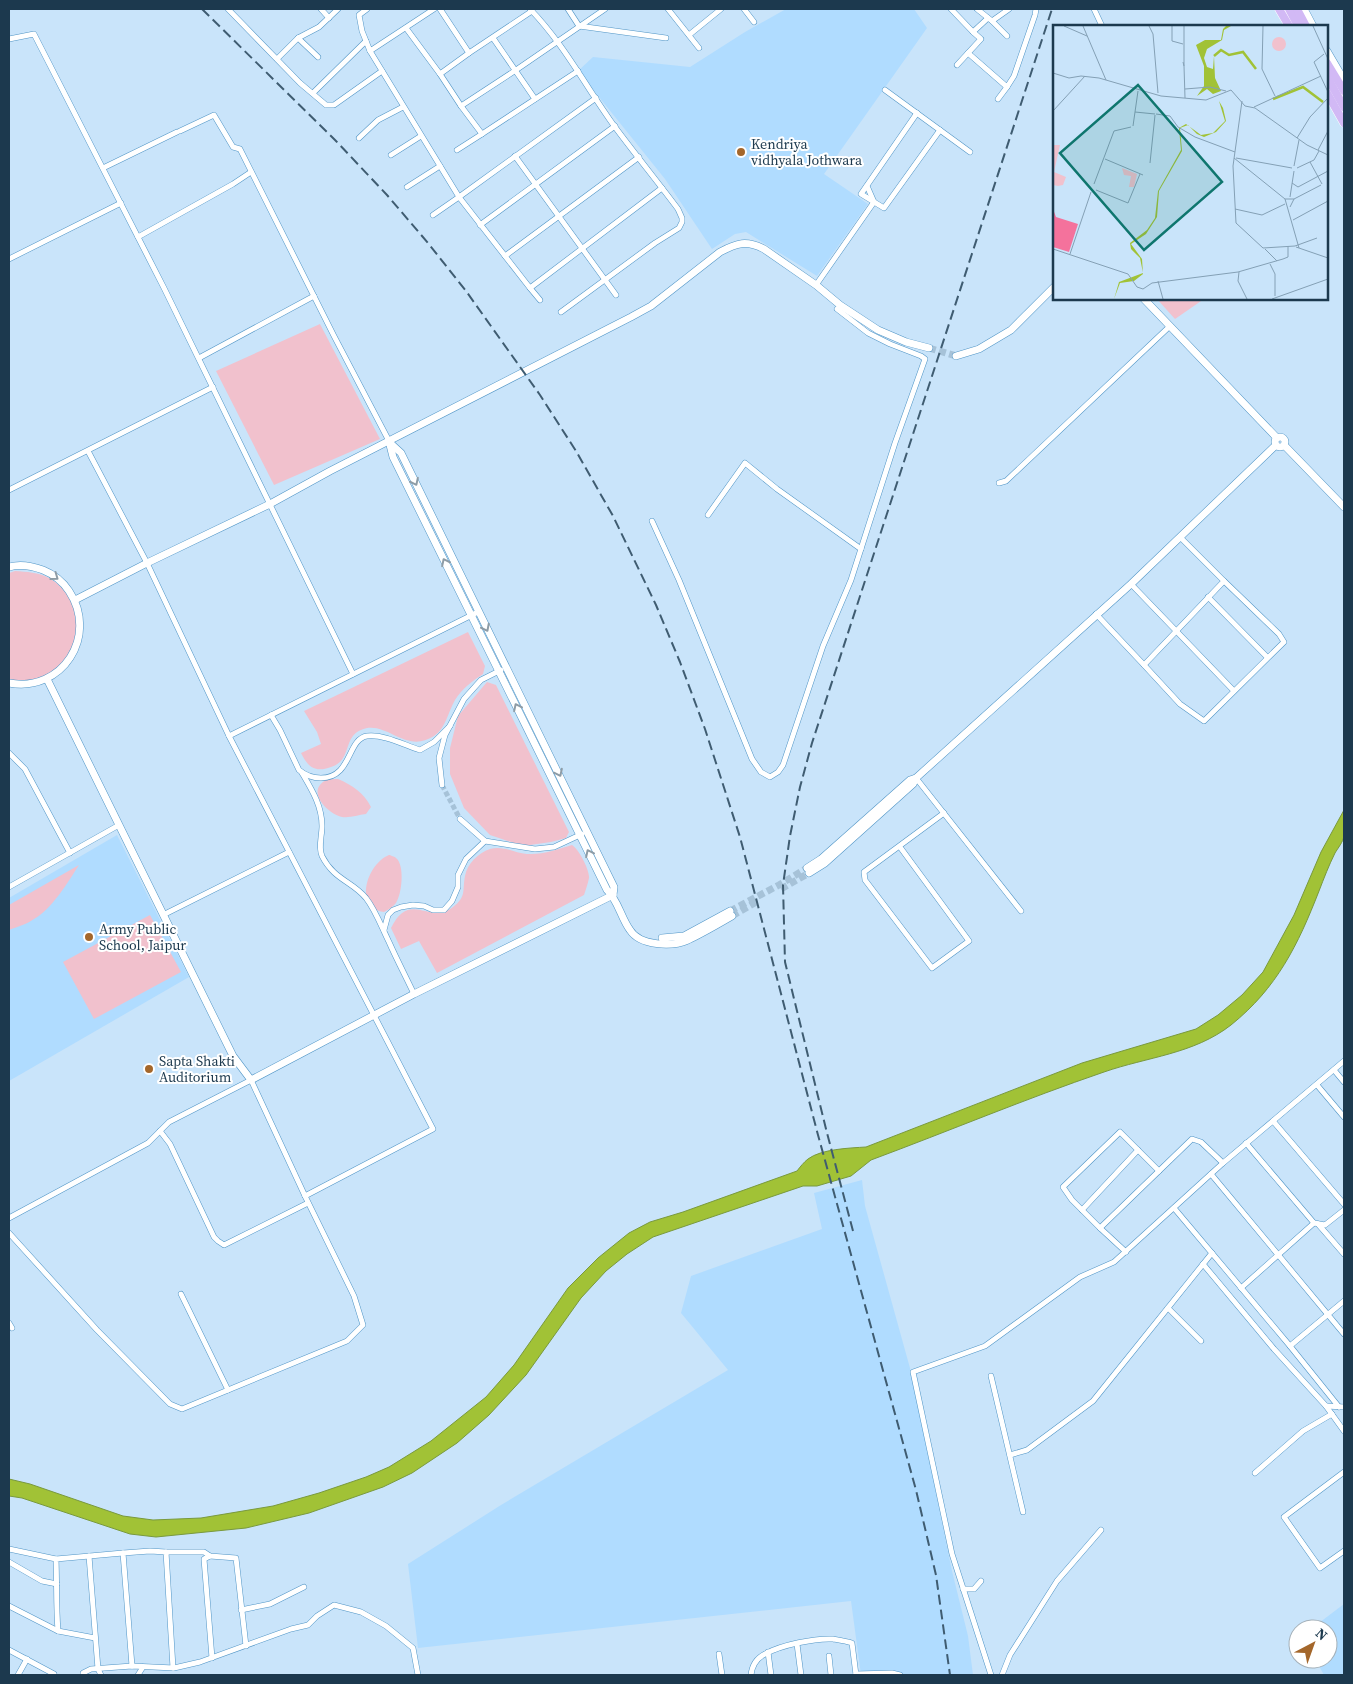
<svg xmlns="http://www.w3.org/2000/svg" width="1353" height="1684" viewBox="0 0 1353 1684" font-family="'Source Serif 4',serif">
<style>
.built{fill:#b0dcff}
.green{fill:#f1c1cd}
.water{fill:#a1c236;stroke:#79993d}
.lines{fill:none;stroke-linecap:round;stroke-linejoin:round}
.street-tunnel{stroke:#a6c2d8;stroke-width:5;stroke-dasharray:5 2.5;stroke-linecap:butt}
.secondary-tunnel{stroke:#a6c2d8;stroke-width:7;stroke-dasharray:7 3.5;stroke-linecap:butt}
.street-casing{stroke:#5095c6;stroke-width:6}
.secondary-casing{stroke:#5095c6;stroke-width:8}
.primary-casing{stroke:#fff;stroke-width:9}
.street{stroke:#fff;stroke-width:5}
.secondary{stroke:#fff;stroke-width:7}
.primary{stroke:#d2b9f5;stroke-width:8}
.rail{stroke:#3f5c71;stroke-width:2;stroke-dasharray:10 5;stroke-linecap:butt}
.oneway{stroke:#8e9ca6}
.poi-dot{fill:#a4672b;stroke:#fff;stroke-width:2}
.labels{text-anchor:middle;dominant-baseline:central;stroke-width:4;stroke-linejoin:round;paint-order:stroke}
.poi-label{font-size:14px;fill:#1c394e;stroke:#fff;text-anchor:start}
.inset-river{fill:none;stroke:#a1c236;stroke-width:2.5}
.inset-road{fill:none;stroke:#84a0b5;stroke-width:1}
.view{fill:#0f766e;fill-opacity:0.15;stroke:#0f766e;stroke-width:2.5}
.inset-edge{fill:none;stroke:#1c394e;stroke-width:2.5}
</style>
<rect width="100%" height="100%" fill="#c9e4fa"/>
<g class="built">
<polygon points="786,9 914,9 927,28 824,174 868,204 817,276 746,232 735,234 712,249 665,179 578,71 593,57 690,67 745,32"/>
<polygon points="117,835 189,977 9,1081 9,898"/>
<polygon points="862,1180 865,1206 910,1368 952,1571 968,1636 973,1675 861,1675 851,1601 418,1648 408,1564 501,1505 728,1370 681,1313 691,1276 822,1229 814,1193"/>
<polygon points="1344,1604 1344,1675 1324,1675 1315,1659 1328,1659 1328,1629 1311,1629"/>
</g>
<g class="green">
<polygon points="1157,299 1204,299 1175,319"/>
<polygon points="320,324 380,439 274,485 216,371"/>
<path d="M15,571C27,572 38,572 49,578C88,600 87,662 43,677C31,681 21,681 9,680V573Z"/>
<path d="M468,632L485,666L483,674C472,681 462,689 455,700C448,712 446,728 434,736C405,755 386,719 361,730C348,735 349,749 343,758C341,762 335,766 331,767C315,773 308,767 301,753L321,744L317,732L304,711Z"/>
<polygon points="487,682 496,685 569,832 566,838 551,842 523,846 490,835 464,808 450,774 450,748 458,716"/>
<path d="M338,779C352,785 364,793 371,807L366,814C358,815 350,818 342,817C328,814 305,791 326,780C329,779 335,779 338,779Z"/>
<path d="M572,845C579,849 590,871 589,878C588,883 586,889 584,895L437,973L419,941L401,949L391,928C410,889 430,926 453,907C467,896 462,891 465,876C467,864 478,853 490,849C503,845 514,853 527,854C543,855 558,849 572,845Z"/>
<path d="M389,855C390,855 395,857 396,858C405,865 402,894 396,903C393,907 388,910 384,912C353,907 367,864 389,855Z"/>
<path d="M79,865C68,882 52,909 34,919C27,924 17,927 9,930V905Z"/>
<polygon points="150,915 181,972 94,1019 63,962"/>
</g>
<path class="water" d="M1344,810C1344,818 1346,829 1344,836C1343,842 1338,848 1335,853C1329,865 1324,878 1319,891C1298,945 1277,988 1231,1025C1194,1054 1147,1057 1104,1072C1025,1099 949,1131 871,1160L851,1176L817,1186H803L653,1237L627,1254L606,1271L581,1298L526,1375L489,1415L457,1443L412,1473L383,1487L309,1513L246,1528L156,1537L130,1534L22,1498L9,1496V1479L30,1484L123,1516L153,1520L201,1518L273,1506L319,1493L366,1477L389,1467L431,1441L486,1397L514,1365L568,1288L598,1258L629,1233L650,1222L683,1212L797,1171C800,1167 804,1162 808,1159C821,1149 850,1148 866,1147L1082,1063L1196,1029L1218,1015L1242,995L1263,972L1294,915L1321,852Z"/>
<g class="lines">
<polyline class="street-tunnel" points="442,785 460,819"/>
<g class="secondary-tunnel">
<polyline points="929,348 956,356"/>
<polyline points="781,889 809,873"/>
<polyline points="730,911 779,885 807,868"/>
<polyline points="732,916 758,901"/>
</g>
<defs>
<g id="street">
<polyline points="228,9 300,83 326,105 334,105 382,71"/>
<polyline points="321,9 329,18"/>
<polyline points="367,9 359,15 362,31 370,51 434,9"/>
<polyline points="440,9 469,53 532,11"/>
<path d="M530,9C564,44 586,87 615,127C635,154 657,181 678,209L682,218V222L679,228L655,243L561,312"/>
<polyline points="568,9 579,26 666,38"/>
<polyline points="668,9 699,48"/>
<polyline points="744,9 754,22"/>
<polyline points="951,9 973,32 988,18"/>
<polyline points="977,9 992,21 1009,9"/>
<polyline points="1094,9 1102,26"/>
<polyline points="992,21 1007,36"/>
<polyline points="406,28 440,74 469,53"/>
<polyline points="689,35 721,9"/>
<polyline points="298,38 318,57"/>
<polyline points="493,38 535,99"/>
<polyline points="9,39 34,34 164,288 353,674"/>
<polyline points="370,51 459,197 596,98"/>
<polyline points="968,53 1007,87 1014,76 1035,15 1036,9"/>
<polyline points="277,59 298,38 319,27 338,9"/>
<polyline points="957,65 981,39 973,32"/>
<polyline points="440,74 461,106 482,134 578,71"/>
<polyline points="885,90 970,152"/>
<polyline points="313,93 366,41"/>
<polyline points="998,99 1007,87"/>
<polyline points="461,106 516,70 605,9"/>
<polyline points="917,113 861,194 884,208 940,130"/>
<polyline points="180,131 214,115 233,147 240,149 334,336 389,441"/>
<polyline points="359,138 378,120 403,107"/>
<polyline points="457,150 482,134"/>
<polyline points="391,155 421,136"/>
<polyline points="515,156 616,295"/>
<polyline points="103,168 177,132"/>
<polyline points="407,187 440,166"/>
<polyline points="433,215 459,197 530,288 662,188"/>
<polyline points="480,225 615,126"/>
<polyline points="138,237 233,184 251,172"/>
<polyline points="505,256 639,157"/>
<polyline points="9,259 121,203"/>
<polyline points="816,285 874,202 867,186"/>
<polyline points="530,288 540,300"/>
<polyline points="199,358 314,296"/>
<polyline points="999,483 1006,481 1170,326"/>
<polyline points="9,490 213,387"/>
<polyline points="708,515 745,463 777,489 861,549"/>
<polyline points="652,521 679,580 752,759 761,772 770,777 778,772 783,765 823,646 851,580 895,443 925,359 921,356 890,344 868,333 837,309"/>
<polyline points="1131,584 1234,691"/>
<polyline points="1208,597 1267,657"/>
<polyline points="1096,614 1144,665 1224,581 1180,537"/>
<polyline points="1144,665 1180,704 1204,721 1284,642 1279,634 1224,581"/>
<path d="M271,715L280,730L299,770C305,775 314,778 321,778C352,778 347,739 367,736C384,734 404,745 420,750L434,742L450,726"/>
<polyline points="229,736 478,612"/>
<polyline points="9,753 25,769 70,853"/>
<path d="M302,773C312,790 322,806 322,826C322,836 318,847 322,856C334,880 352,881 366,898C376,911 382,928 389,942C397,960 406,977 414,994"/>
<polyline points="916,778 1021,911"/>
<polyline points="442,785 439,758 445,735 464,699 481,680 501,670"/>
<polyline points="460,819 485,841 535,849 554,847 582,834"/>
<polyline points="900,847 969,941 932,968 865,880 864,872 944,813"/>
<polyline points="9,887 119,825"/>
<polyline points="163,915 289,852"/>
<polyline points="384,930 388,915 393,910 401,907 413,905 424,906 433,910 444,910 452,901 458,887 458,875 466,859 485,841"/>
<polyline points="1334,1070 1344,1082"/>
<polyline points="1317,1085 1344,1117"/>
<polyline points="1273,1121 1344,1204"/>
<polyline points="160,1131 170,1144 214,1237 218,1241 224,1245 308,1203"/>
<polyline points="1246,1143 1314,1223 1325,1225 1344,1210"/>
<polyline points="1211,1174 1344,1334"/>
<polyline points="1174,1208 1290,1346 1339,1407"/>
<polyline points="1082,1210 1138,1150"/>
<polyline points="9,1218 148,1143 169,1122 251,1080 305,1196 433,1129 229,736 147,563 88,451"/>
<polyline points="1318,1224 1344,1254"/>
<polyline points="1100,1228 1072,1200 1063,1187 1120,1132 1159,1171"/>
<polyline points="9,1233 97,1330 170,1404 182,1409 347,1341 363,1325 354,1296 305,1196"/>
<polyline points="1126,1252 1100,1228 1192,1139 1201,1142 1223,1163"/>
<polyline points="1203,1264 1274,1349 1326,1406 1344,1431"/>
<polyline points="1241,1288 1314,1223"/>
<polyline points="181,1294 228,1390"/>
<polyline points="1168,1308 1201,1341"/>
<polyline points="9,1323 12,1328"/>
<polyline points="1290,1346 1344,1301"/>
<polyline points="991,1376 1023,1512"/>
<polyline points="1326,1406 1344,1407"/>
<polyline points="1010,1455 1027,1450 1093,1401 1212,1253"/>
<polyline points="1344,1472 1284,1517 1320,1568 1344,1551"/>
<polyline points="1255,1473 1303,1431 1332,1414"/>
<polyline points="9,1549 56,1559"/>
<polyline points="166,1552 204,1552 210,1556 236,1558 246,1646"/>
<polyline points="89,1556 98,1669 101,1675"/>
<polyline points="210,1556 204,1559 212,1658"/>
<polyline points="9,1562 42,1581 57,1584"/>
<polyline points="963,1589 974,1589 981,1581"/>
<polyline points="9,1606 58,1631 95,1638"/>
<polyline points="241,1610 270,1604 304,1587"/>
<path d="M58,1631C56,1606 57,1583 56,1559L123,1553"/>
<polyline points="797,1644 801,1675"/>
<polyline points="9,1650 54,1674"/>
<polyline points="768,1652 771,1675"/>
<polyline points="719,1654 722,1675"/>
<polyline points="829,1656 831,1675"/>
<polyline points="132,1666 123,1553 150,1551 166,1552 173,1668"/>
<polyline points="856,1674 892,1673 900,1675"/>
<polyline points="18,1675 27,1659"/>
<polyline points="83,1675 83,1673 91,1669 132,1666 174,1668 200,1662 291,1629 308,1625 317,1616 334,1605 361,1612 386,1626 413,1648 418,1675"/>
<polyline points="138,1675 143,1667"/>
<path d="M751,1675C752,1666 757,1658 765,1654C781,1645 815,1638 833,1639C839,1640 846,1641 852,1643L856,1675"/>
<polyline points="991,1675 952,1554 913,1372 985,1346 1080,1277 1114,1262 1223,1163 1344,1061"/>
<polyline points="1002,1675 1010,1655 1057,1581 1101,1530"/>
</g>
<g id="secondary">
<polyline points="1304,9 1313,26"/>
<polyline points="1327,51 1344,80"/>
<polyline points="1144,299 1277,438"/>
<polyline points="956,356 979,349 1011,330 1054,287"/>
<circle cx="1280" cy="442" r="5"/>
<path d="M389,441L393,457L607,890C618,900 621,918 630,930C640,946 672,947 688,940C703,933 718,924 732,916"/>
<polyline points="389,442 401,453 614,887 613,895"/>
<polyline points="1284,445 1344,507"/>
<path d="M9,567C20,564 32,566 43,570C53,574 63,582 69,591C99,636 62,693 9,683"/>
<path d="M75,600L147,563L270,504L330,471L631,317L651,306L720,252C737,243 746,240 764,249L816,285L840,305L878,330L906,342L929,348"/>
<polyline points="47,679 233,1056 251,1080 414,994 613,895"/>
<polyline points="807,868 821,859 910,780 916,778"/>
<polyline points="809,873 825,863 913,784 916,778 1131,584 1276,445"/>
<polyline points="662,938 684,936 730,911"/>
</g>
<g id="primary">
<polyline points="1279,9 1289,26"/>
<polyline points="1289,9 1298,26"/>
<polyline points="1297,9 1306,26"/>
<polyline points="1327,63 1344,91"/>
<polyline points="1327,77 1344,107"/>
<polyline points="1327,93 1344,123"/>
</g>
</defs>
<use href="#street" class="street-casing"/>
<use href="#secondary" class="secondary-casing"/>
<use href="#primary" class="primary-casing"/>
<use href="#street" class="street"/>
<use href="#secondary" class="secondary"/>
<use href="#primary" class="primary"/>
<g class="rail">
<polyline points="202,9 336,141 387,195 428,243 466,291 540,395 576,451 613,516 656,605 680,662 705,729 740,837 818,1135 916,1490 936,1575 950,1675"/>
<polyline points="853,1231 827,1133 785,962 783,885 790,836 800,787 812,743 1052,9"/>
</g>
</g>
<defs><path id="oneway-chevron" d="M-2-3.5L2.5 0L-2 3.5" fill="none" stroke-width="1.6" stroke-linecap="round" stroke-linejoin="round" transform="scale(1.25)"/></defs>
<g class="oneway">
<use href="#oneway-chevron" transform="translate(415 482) rotate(64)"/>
<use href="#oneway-chevron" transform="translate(445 562) rotate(-116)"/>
<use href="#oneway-chevron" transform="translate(55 577) rotate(36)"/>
<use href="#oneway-chevron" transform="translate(486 628) rotate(63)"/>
<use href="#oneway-chevron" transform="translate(517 707) rotate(-116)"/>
<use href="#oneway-chevron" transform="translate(559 773) rotate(64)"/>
<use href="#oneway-chevron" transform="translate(589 853) rotate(-116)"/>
</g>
<g class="poi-dot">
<circle cx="741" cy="152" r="5"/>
<circle cx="89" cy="937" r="5"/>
<circle cx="149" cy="1069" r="5"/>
</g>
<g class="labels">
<g class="poi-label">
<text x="751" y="144">Kendriya<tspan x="751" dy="16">vidhyala Jothwara</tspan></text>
<text x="99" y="929">Army Public<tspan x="99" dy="16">School, Jaipur</tspan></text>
<text x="159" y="1061">Sapta Shakti<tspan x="159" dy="16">Auditorium</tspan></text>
</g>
</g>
<g transform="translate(1053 25)">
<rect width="275" height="275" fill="#c9e4fa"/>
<path d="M219 19a7 7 0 1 1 14 0a7 7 0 1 1-14 0ZM0,120H7L1,147L13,152L10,160L5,161L0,160ZM69,143L84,149L81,162H76L78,151L71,150Z" fill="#f1c1cd"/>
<path d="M0,184L3,192L25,199L16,227L0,222Z" fill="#f4729c"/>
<path d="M173,1H178L171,5L169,15L154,24L151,33L154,42L160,44L161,31L162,53L168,66L160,69L154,64L144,71L151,61V41L143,20L152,15H168L170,4ZM166,76L170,83L173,96L163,107L151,112L144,109L135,100L127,103L129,126L106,166L104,192L93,209L78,219L89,234L90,249L81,256L67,258L61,274L66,257L90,248L87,233L78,224L77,218L94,205L102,193L105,166L128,125L126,103L133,99L148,110L160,108L172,96Z" fill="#a1c236"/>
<path class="inset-river" d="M161,31L168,25L176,30L190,27L203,44M220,74L250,62L270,77"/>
<path class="inset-road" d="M11,1L34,11M30,1L53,55M96,1L100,9L105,68M119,1V16L130,19M210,1L209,44L222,71M260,1L275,34M271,29L261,37L275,67M130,37L131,41V1M131,41L132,73M0,48L16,53L28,51L46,53L108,71L153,75L178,65L192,81L202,83L254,120L275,130M132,64L157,62L173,66M189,76L180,141L183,198L210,223L242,221L264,213M201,82L268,51M0,86L32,51M82,87L85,66M103,89L117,91L125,102L142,112L182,127M80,101L82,87L102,89M244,113L257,92L275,73M265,125L275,106M181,133L232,174M183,133L239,143M52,134L90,150M257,137L269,159M97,138L102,90M241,141L246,115M244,143L261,135L266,126M239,158L245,162L275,146M41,159L61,106L78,102M43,165L75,178L87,149M237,172L241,146M232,174L246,223M232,174H241L237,182M241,174L268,160M182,184L209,190L232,179M240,195L275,176M243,222L275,233M0,224L75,249L84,262L90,264L99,258L185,247L230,234L235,232V221M212,224L224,236M17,229L38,167M217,239L222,249V271M186,247L185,256L194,274M105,256L110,274M219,274L275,254"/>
<path class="view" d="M85,60L169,157L91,225L7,128Z"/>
<rect width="275" height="275" class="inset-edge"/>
</g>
<rect width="1353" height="1684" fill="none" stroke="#1c394e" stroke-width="20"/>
<g transform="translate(1313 1644) rotate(41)"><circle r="24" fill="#ffffff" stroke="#a4b0b8"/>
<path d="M0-4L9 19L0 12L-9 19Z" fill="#a4672b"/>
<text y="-8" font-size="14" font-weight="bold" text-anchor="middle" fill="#1c394e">N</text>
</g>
</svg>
